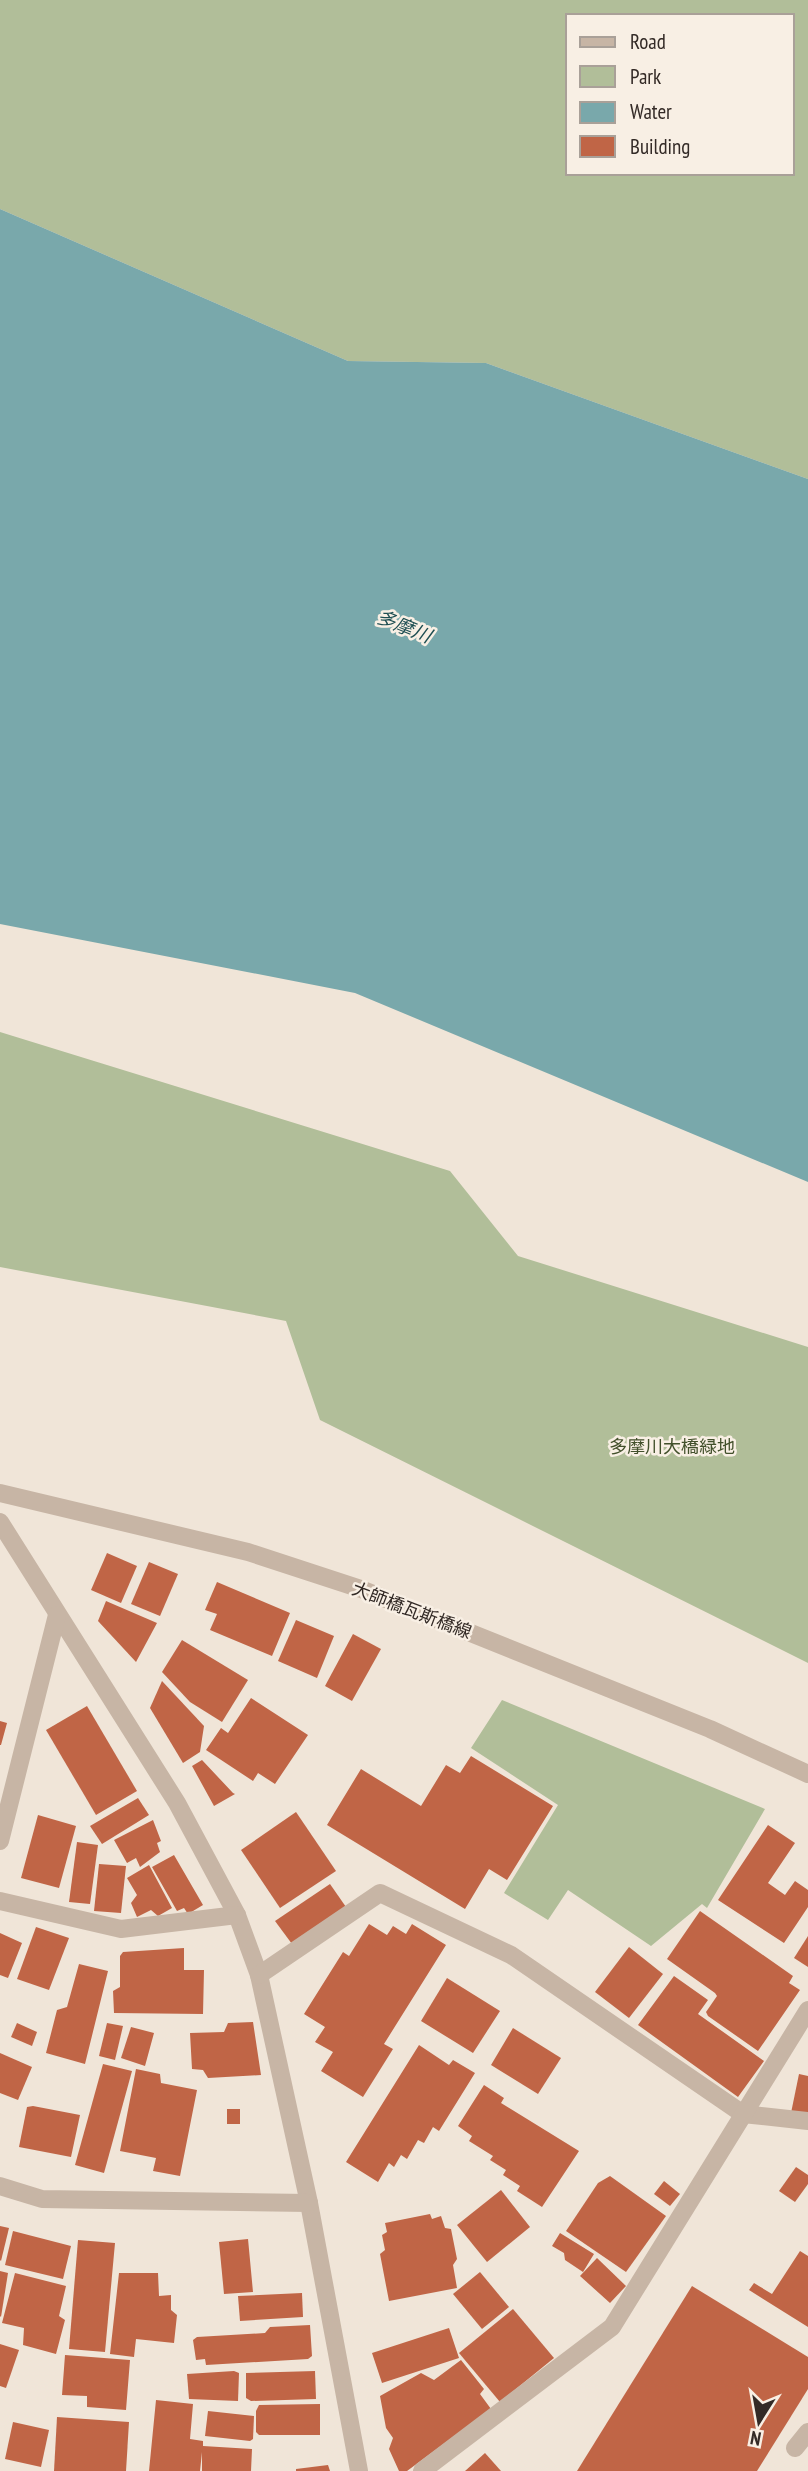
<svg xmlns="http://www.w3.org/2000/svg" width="808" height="2471" viewBox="0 0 808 2471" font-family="'PT Sans Narrow','Noto Sans JP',sans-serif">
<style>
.green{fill:#b1be99;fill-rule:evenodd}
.water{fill:#79a8ab}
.building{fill:#c06546}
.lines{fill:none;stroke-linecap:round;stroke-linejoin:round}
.minor{stroke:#c7b5a5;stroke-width:18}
.labels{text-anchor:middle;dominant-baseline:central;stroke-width:5;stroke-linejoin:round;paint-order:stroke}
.park-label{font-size:18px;fill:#42502b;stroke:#f8efe4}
.street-label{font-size:18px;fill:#332a26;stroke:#f8efe4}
.water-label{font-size:19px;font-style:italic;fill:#1e4e52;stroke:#f8efe4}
</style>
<rect width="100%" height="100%" fill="#f0e5d8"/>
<g class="green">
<path d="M0,0H808V479L486,363L348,361L0,209ZM568,16H792V173H568Z"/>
<polygon points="0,1032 450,1171 518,1256 808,1347 808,1663 320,1420 286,1321 0,1267"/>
<polygon points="502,1700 765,1809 707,1908 702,1904 651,1946 568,1890 548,1920 504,1893 558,1805 471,1748"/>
</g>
<polygon class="water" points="0,209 348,361 486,363 808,479 808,1182 355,993 0,924"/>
<g class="building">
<polygon points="107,1553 137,1566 121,1603 91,1590"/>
<polygon points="149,1562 178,1574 160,1616 131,1604"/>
<polygon points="217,1582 290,1613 272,1656 210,1630 217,1614 205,1610"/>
<polygon points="106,1601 157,1623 136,1662 98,1621"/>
<polygon points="296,1620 334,1636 317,1678 278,1661"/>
<polygon points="353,1634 381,1649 352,1701 325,1686"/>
<polygon points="182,1640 248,1680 222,1722 190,1702 162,1672"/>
<polygon points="162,1681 204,1726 200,1752 183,1763 150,1708"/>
<polygon points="251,1698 308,1735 275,1784 258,1773 253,1781 206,1750 221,1728 228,1733"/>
<polygon points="87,1706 137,1791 96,1815 46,1730"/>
<polygon points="0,1721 7,1723 1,1745 0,1745"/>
<polygon points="471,1756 553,1806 507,1880 489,1869 465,1909 327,1825 361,1769 421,1806 446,1765 460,1773"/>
<polygon points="202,1760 233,1793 235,1794 214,1806 192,1766"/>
<polygon points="138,1798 149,1815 102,1844 90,1826"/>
<polygon points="296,1812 336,1871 280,1908 241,1850"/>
<polygon points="38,1815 76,1826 59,1888 21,1878"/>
<polygon points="153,1820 161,1841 157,1843 160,1852 140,1867 136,1858 127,1863 114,1840"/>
<polygon points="768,1825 795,1843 768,1883 785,1895 795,1881 808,1890 808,1907 784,1943 718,1900"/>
<polygon points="77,1842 98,1845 90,1904 69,1902"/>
<polygon points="174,1855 203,1905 188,1914 184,1908 177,1911 152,1867"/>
<polygon points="99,1864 126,1866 121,1913 94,1911"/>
<polygon points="149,1865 172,1908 158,1916 151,1910 137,1917 131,1903 137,1895 127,1878"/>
<polygon points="330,1884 346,1907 292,1944 275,1921"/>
<polygon points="700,1911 793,1976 789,1983 800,1990 758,2051 708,2016 706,2012 717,1996 715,1993 667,1959"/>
<polygon points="369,1924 387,1935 393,1926 406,1934 412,1924 446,1945 384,2044 393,2049 363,2097 321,2071 333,2052 315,2042 325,2027 304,2014 343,1952 349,1956"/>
<polygon points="36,1927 69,1938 49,1990 17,1979"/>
<polygon points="0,1933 22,1943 8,1978 0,1975"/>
<polygon points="808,1936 808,1967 794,1958"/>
<polygon points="629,1947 663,1974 629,2018 595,1992"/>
<polygon points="184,1948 184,1970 204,1970 203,2014 114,2013 113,1991 120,1987 120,1956 123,1952"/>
<polygon points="79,1964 108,1971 85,2064 46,2053 57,2010 67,2007"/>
<polygon points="674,1976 708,2000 698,2014 764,2061 738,2097 638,2025"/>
<polygon points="447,1978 500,2011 473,2053 421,2021"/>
<polygon points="253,2022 261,2075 208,2078 203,2070 192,2069 190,2033 224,2032 228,2023"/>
<polygon points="17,2023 37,2032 32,2046 11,2037"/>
<polygon points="107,2023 123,2026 115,2060 99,2056"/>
<polygon points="131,2027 154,2033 145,2066 121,2058"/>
<polygon points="513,2028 561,2058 538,2094 491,2065"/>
<polygon points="419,2045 449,2065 453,2060 475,2073 439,2131 433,2127 424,2143 418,2140 407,2159 401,2155 394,2167 389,2163 378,2182 346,2162"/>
<polygon points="0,2053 32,2067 18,2100 0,2093"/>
<polygon points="103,2064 132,2071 104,2173 75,2165"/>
<polygon points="136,2069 160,2074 161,2083 197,2090 180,2176 153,2171 156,2158 120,2151"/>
<polygon points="799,2074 808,2076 808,2117 791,2113"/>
<polygon points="484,2085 504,2098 501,2103 579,2151 542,2207 517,2191 520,2186 503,2175 506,2170 490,2160 493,2156 469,2141 472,2136 458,2126"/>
<polygon points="33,2106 80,2115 71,2157 19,2147 27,2107"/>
<rect x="227" y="2109" width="13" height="15"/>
<polygon points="796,2167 808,2175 808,2184 795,2202 779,2191"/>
<polygon points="610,2176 666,2216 626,2272 566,2231 598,2183"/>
<polygon points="664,2181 680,2194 670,2206 654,2194"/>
<polygon points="501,2190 530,2227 487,2262 457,2225"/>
<polygon points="430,2214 432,2219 441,2216 445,2228 451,2229 457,2259 453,2265 457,2288 389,2301 380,2254 385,2250 382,2235 387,2232 385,2223"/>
<polygon points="0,2226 9,2228 1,2261 0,2260"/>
<polygon points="13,2231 71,2246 63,2279 5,2265"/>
<polygon points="560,2233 594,2254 583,2272 565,2260 564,2253 552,2246"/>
<polygon points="248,2239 253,2292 224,2294 219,2242"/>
<polygon points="78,2240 115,2243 105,2352 69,2349"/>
<polygon points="800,2251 808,2256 808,2327 749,2290 754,2283 772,2294"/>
<polygon points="597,2258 626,2286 610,2303 580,2276"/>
<polygon points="0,2271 8,2273 1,2317 0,2316"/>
<polygon points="480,2272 509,2307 482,2329 453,2294"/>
<polygon points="15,2273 66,2286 59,2316 65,2320 56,2354 23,2345 24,2328 2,2323"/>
<polygon points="119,2273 158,2273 159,2296 171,2295 171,2310 177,2315 174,2343 136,2339 134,2357 110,2354"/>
<polygon points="692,2286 808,2357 808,2389 757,2471 577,2471"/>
<polygon points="302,2293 303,2317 240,2321 238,2296"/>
<polygon points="513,2309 554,2358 500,2402 459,2353"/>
<polygon points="310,2325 312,2356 308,2359 206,2365 205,2359 196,2360 193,2340 197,2337 265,2333 270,2327"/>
<polygon points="449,2328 459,2358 382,2383 372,2353"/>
<polygon points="0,2344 19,2350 6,2388 0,2386"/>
<polygon points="65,2355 130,2360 126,2410 87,2407 87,2396 62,2395"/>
<polygon points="461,2360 484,2389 480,2394 491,2409 407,2471 399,2471 389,2449 393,2438 386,2428 380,2396 421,2373 434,2380"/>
<polygon points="234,2371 239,2373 238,2401 189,2399 187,2374"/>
<polygon points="315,2371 316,2399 251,2401 246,2398 246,2373"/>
<polygon points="156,2400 193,2404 190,2439 203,2441 203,2446 252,2449 251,2471 202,2471 202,2452 200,2471 149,2471"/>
<polygon points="320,2404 320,2435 259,2435 256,2432 256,2411 259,2405"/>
<polygon points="208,2411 254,2416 253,2439 250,2441 205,2436"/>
<polygon points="57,2417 129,2422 126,2471 54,2471"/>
<polygon points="13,2422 49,2430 41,2467 5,2459"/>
<polygon points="485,2453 501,2471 465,2471"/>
<polygon points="328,2465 330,2471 296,2471 296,2469"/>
</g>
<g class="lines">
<g class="minor">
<polyline points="0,1493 248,1552 361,1589 710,1729 808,1774"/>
<polyline points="0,1522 177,1803 237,1915 259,1975 309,2203 359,2471"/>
<polyline points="0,1841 57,1615"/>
<polyline points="0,1901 121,1929 237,1915"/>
<polyline points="259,1975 380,1893 511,1955 743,2114 808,2121"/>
<polyline points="0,2186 42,2199 309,2203"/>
<polyline points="795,2448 808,2432"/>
<polyline points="422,2471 612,2327 808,2010"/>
</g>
</g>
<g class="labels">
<g class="park-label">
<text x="672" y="1446">多摩川大橋緑地</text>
</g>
<g class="street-label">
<text transform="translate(412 1610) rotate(21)">大師橋瓦斯橋線</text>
</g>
<g class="water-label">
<text transform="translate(404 626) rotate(22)">多摩川</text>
</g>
</g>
<rect x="566" y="14" width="228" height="161" fill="#f8efe4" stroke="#a9a098" stroke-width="2"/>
<rect x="580" y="37" width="35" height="10" fill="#c7b5a5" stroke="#a9a098" stroke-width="2"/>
<text x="630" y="49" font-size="21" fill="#332a26">Road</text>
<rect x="580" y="66" width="35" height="21" fill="#b1be99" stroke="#a9a098" stroke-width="2"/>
<text x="630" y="84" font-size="21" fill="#332a26">Park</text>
<rect x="580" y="102" width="35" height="21" fill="#79a8ab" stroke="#a9a098" stroke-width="2"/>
<text x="630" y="119" font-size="21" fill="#332a26">Water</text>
<rect x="580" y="136" width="35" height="21" fill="#c06546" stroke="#a9a098" stroke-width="2"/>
<text x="630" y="154" font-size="21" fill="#332a26">Building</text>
<g transform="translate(759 2422) rotate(191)" stroke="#f8efe4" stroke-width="5" paint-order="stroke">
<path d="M0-5L12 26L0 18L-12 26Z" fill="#332a26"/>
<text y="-10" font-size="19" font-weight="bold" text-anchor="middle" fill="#332a26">N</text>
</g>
</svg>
